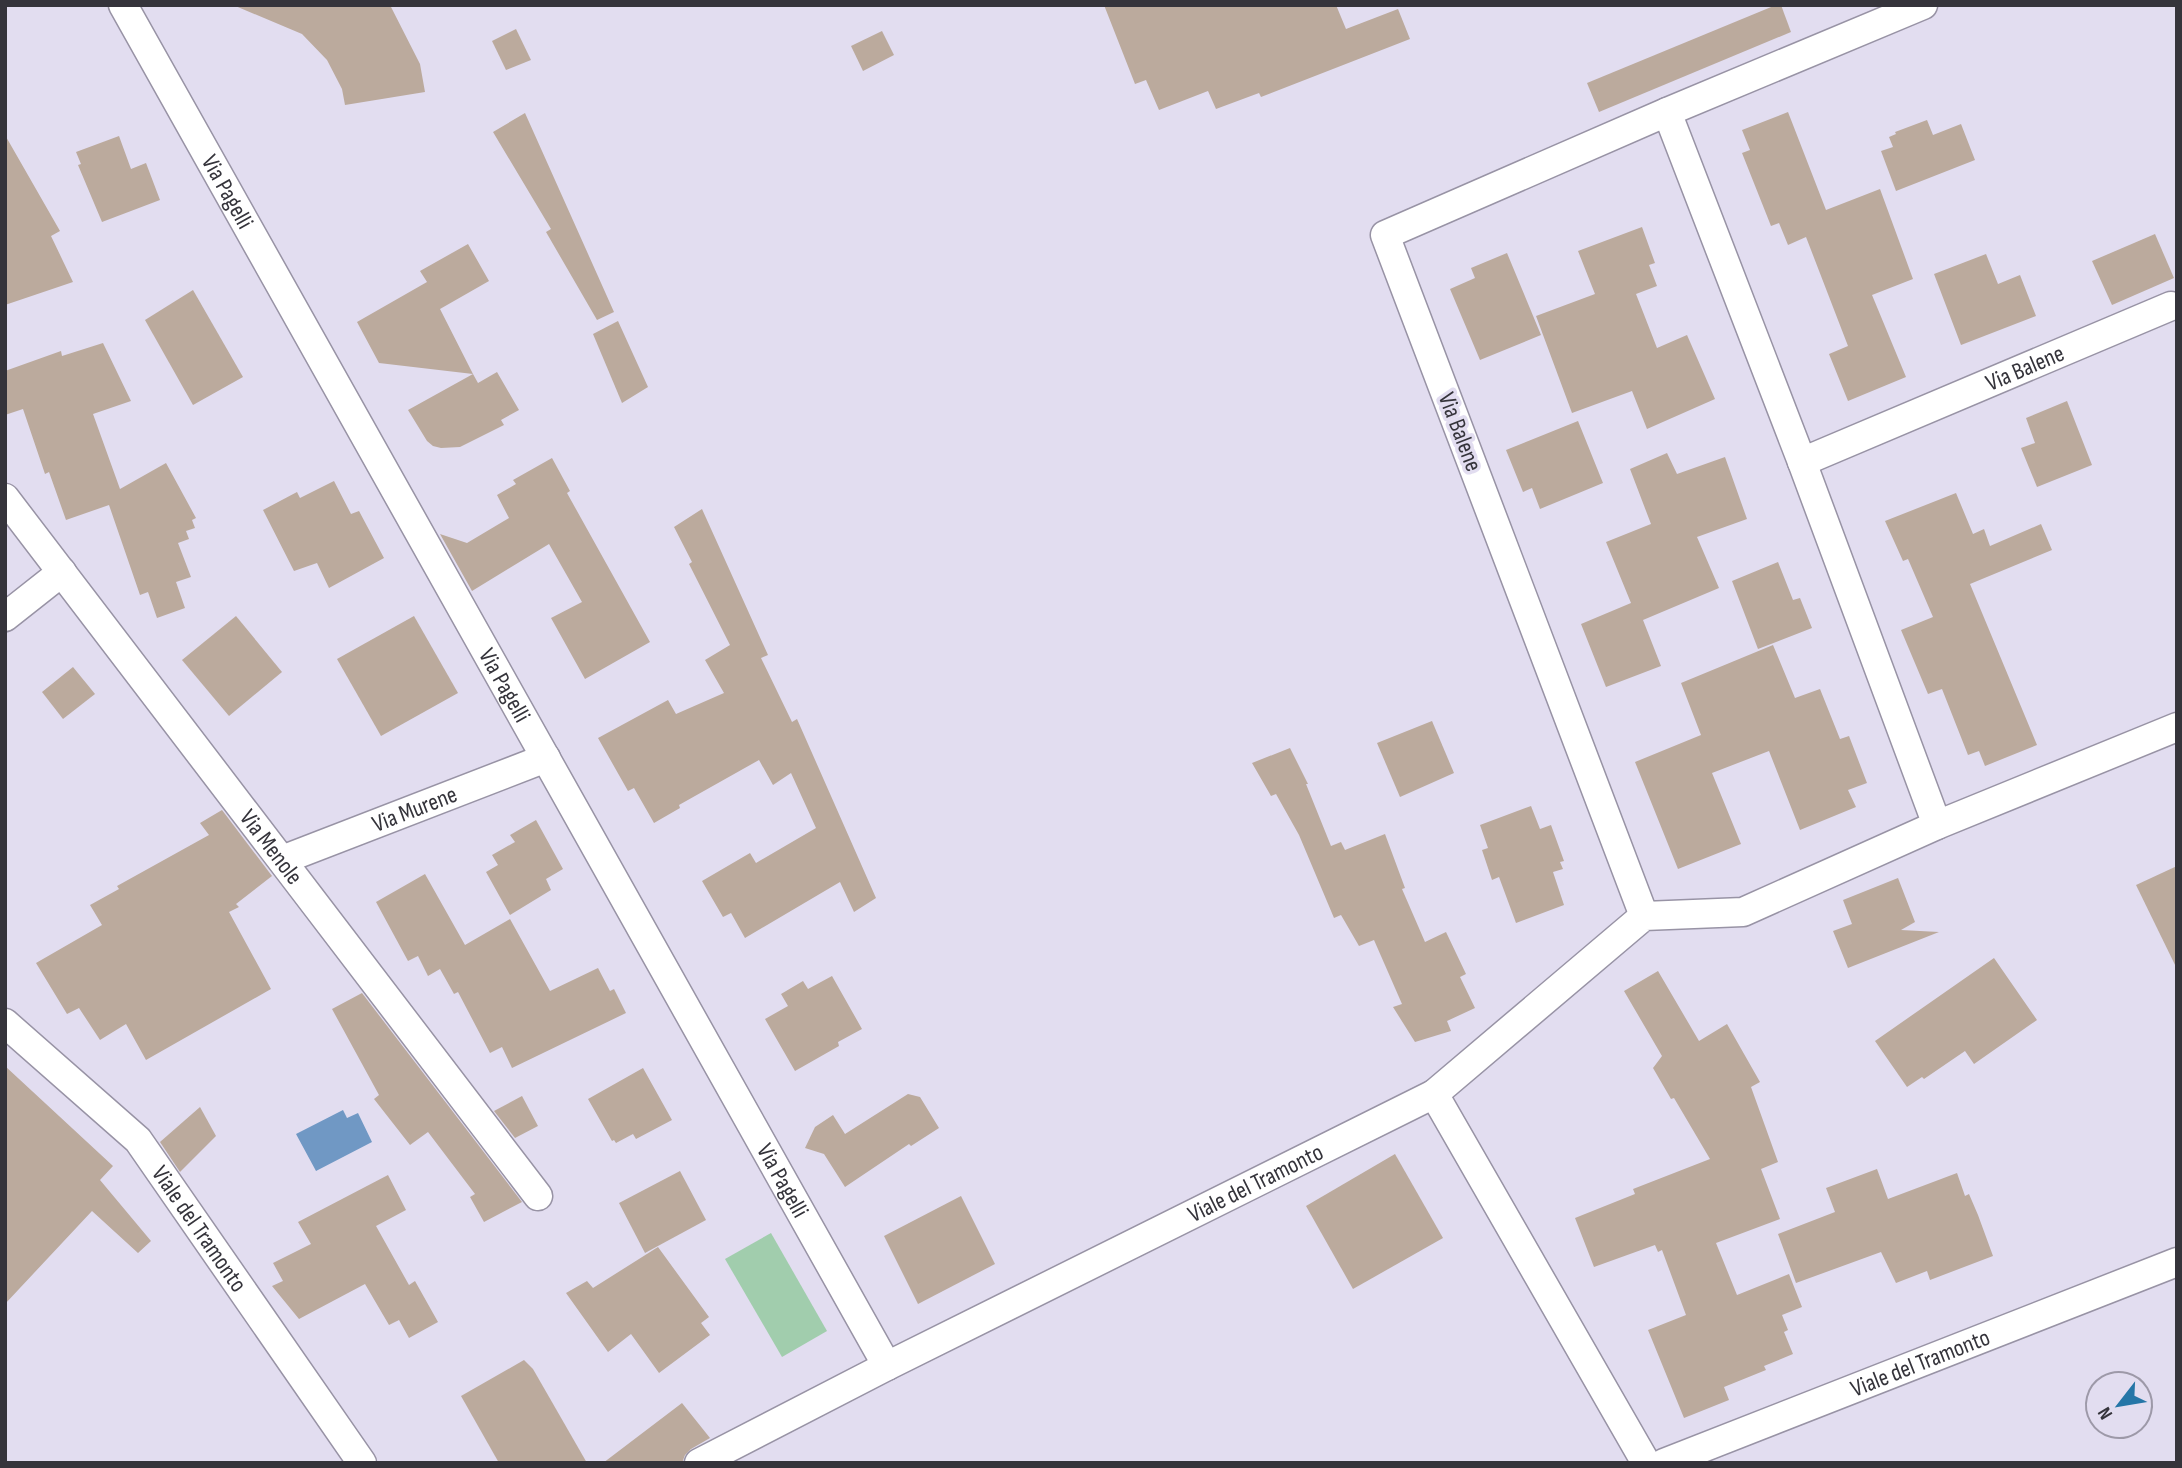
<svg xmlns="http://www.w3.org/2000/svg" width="2182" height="1468" viewBox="0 0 2182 1468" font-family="'Sofia Sans Condensed',sans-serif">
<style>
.green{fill:#a1cdad}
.water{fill:#7098c4}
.building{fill:#bbaa9d}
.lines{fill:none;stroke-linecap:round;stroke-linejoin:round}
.street-casing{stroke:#9893a5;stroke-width:31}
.street{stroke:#fff;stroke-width:28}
.labels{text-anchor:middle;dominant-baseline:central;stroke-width:7;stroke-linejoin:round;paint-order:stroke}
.street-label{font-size:24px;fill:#35343b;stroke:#e2ddf0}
</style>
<rect width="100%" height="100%" fill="#e2ddf0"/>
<polygon class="green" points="771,1233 827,1331 782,1357 725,1259"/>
<polygon class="water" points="343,1110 347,1118 358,1113 372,1142 316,1171 296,1134"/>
<g class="building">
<polygon points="233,5 390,5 420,64 425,92 345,105 342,89 327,60 302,34"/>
<polygon points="1104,5 1336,5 1346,29 1398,9 1410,39 1261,97 1259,93 1216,109 1208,91 1159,110 1146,80 1135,84"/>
<polygon points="1776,5 1781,5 1791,32 1599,112 1587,83"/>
<polygon points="516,29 531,60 506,70 492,41"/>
<polygon points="882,31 894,55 863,71 851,46"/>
<polygon points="1788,112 1826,210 1880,189 1913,279 1872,295 1906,377 1848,401 1829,354 1848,346 1806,237 1788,245 1779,223 1771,226 1742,153 1750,150 1742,130"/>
<polygon points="525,113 614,312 597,320 546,232 551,229 493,132"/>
<polygon points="1927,120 1933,135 1961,124 1975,160 1896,191 1881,151 1893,147 1889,137 1896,134 1895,132"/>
<polygon points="5,135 60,231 51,236 73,282 5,305"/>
<polygon points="119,136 131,169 146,163 160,200 102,222 78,165 81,164 76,152"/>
<polygon points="1642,227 1655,263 1649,265 1657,286 1636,294 1657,348 1687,335 1715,399 1647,429 1632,391 1572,413 1536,316 1595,294 1578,251"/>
<polygon points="2155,234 2174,278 2112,305 2092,261"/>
<polygon points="468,244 489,281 440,309 473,374 379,363 357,322 427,282 420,271"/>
<polygon points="1507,253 1541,335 1480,360 1450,289 1475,278 1471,268"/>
<polygon points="1986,254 1998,284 2020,275 2036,316 1961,345 1934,274"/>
<polygon points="193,290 243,377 193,405 145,320"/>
<polygon points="618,321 648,387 622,403 593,334"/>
<polygon points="103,343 131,401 93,414 120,489 166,463 196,518 192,520 195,528 186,531 189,539 178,543 191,577 176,582 185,608 157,618 148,592 140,595 109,505 66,520 49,472 45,474 23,409 5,415 5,371 61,351 62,356"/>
<polygon points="497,372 519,410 501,420 504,425 460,447 441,448 433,446 427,441 408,410 473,374 478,383"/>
<polygon points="2067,401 2092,465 2037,487 2021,448 2035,443 2026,418"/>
<polygon points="1578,421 1603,483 1540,509 1532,488 1523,492 1506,450"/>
<polygon points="1667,453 1677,474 1725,457 1747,519 1697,537 1719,588 1643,620 1661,666 1606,687 1581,624 1631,603 1606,542 1651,524 1630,469"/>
<polygon points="552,458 570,491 567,493 650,642 585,679 551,618 582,602 549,544 472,591 440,534 467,543 509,518 497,495 516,484 513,480"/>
<polygon points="334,481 351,514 359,511 384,558 329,588 317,563 294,571 263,510 297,492 300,498"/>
<polygon points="1956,493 1973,534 1984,529 1990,546 2041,524 2052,550 1970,584 2037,745 1985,766 1979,751 1968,755 1942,689 1928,694 1901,630 1933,617 1908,559 1903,561 1885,521"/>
<polygon points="702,509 768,655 761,658 792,722 797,719 876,898 854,912 840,882 745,938 731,913 723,917 702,881 750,853 756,863 816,828 791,773 773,785 759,760 679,805 680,808 654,823 634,788 628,791 598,738 668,700 676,714 724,693 705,660 730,645 689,564 692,562 674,527"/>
<polygon points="1778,562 1793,600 1800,598 1812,628 1758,649 1732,581"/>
<polygon points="236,616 282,672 229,716 182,660"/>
<polygon points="414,616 458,693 381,736 337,659"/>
<polygon points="1773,645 1795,698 1820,689 1840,739 1849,736 1867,783 1848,790 1856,807 1800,830 1769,751 1712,773 1741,844 1678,869 1635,762 1701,735 1681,683"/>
<polygon points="73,667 95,694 63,719 42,692"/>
<polygon points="1432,721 1454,773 1400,797 1377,743"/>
<polygon points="1290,748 1308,784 1306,784 1331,846 1341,842 1345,850 1385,834 1405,888 1402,889 1425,942 1446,932 1466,974 1460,977 1475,1008 1447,1021 1451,1031 1415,1042 1393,1007 1402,1004 1374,940 1359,946 1341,915 1334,918 1299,835 1276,794 1271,796 1252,763"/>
<polygon points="1531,806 1540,829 1551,825 1564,861 1560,862 1563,869 1553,872 1564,905 1516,923 1499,877 1492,880 1482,850 1488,848 1480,825"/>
<polygon points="222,810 272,876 236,904 239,907 229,912 271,989 146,1060 126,1024 100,1040 79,1008 67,1014 36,963 102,925 90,905 119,889 117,886 209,835 200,823"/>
<polygon points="536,820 563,869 546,879 551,890 510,915 486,872 498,865 492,855 515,842 510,835"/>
<polygon points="2177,866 2177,969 2136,885"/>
<polygon points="425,874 465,945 510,919 550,991 598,968 610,991 614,989 626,1013 512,1068 502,1047 490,1053 458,992 454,994 440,969 428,976 418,956 408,961 376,902"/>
<polygon points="1898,878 1915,922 1901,930 1939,932 1848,968 1833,931 1852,924 1843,900"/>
<polygon points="1994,958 2037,1020 1974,1064 1965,1051 1924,1079 1922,1077 1907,1087 1875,1041"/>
<polygon points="1658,971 1699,1041 1727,1024 1760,1082 1751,1087 1778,1162 1761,1169 1780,1219 1716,1243 1737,1295 1789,1274 1802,1307 1782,1315 1788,1330 1784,1332 1793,1354 1764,1366 1766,1370 1724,1387 1729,1400 1684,1418 1648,1330 1686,1315 1662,1250 1658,1252 1655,1245 1594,1267 1575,1218 1635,1194 1633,1189 1710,1159 1674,1098 1671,1099 1653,1068 1662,1056 1624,991"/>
<polygon points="832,976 862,1029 838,1042 839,1046 795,1071 765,1019 788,1006 781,994 803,981 808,989"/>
<polygon points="362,993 522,1202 484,1222 470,1197 475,1194 428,1132 410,1145 374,1099 379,1095 332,1009"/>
<polygon points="5,1066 113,1166 100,1180 151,1241 138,1253 92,1211 5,1304"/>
<polygon points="643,1068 672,1120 636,1139 633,1134 616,1143 614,1140 612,1141 588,1099"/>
<polygon points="908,1094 920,1097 939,1128 911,1146 909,1144 845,1187 824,1154 805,1148 815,1127 833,1115 845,1134"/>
<polygon points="522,1096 538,1126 515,1138 494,1111"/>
<polygon points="200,1107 216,1136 180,1172 160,1142"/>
<polygon points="1395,1154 1443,1238 1353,1289 1306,1206"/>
<polygon points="1877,1169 1888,1199 1957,1173 1965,1196 1969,1194 1978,1215 1993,1256 1930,1280 1927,1271 1896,1283 1881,1252 1796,1283 1778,1234 1835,1212 1826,1188"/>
<polygon points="680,1171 706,1220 645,1253 619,1203"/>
<polygon points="388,1175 406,1210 376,1226 409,1285 415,1281 438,1322 409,1338 399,1320 389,1325 365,1284 299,1319 272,1286 283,1281 273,1263 311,1244 298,1222"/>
<polygon points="961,1196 995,1264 918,1304 884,1236"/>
<polygon points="658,1247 709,1317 701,1323 710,1335 659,1373 631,1334 608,1352 566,1293 587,1281 593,1288"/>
<polygon points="524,1360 533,1369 587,1463 499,1463 461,1396"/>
<polygon points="682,1403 710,1438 691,1449 685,1455 682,1463 603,1463"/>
</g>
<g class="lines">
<defs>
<g id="street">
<path id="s1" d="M123,5L887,1366"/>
<polyline points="1667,112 1802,462 1937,825"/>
<path id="s2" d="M1802,462L2171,306"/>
<path id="s3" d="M5,498L538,1196"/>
<polyline points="5,617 62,572"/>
<path id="s4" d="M282,860L546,758"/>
<polyline points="1644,916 1385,235 1667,112 1923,5"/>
<path id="s5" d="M5,1023L138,1140L362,1463"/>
<polyline points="1434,1094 1644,916 1743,912 1937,825 2177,727"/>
<path id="s6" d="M699,1463L887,1366L1434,1094L1646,1463"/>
<path id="s7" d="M1664,1463L2177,1262"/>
</g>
</defs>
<use href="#street" class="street-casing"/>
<use href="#street" class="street"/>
</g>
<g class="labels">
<g class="street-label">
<text stroke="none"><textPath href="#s1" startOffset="214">Via Pagelli</textPath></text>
<text stroke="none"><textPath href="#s2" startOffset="242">Via Balene</textPath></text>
<text transform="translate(1460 432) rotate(69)">Via Balene</text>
<text stroke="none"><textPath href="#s1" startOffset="780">Via Pagelli</textPath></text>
<text stroke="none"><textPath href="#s4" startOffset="142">Via Murene</textPath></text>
<text stroke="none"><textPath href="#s3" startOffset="439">Via Menole</textPath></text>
<text stroke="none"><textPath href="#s1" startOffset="1348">Via Pagelli</textPath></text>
<text stroke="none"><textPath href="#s6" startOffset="623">Viale del Tramonto</textPath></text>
<text stroke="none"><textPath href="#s5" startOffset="285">Viale del Tramonto</textPath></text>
<text stroke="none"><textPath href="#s7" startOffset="275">Viale del Tramonto</textPath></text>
</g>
</g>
<rect width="2182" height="1468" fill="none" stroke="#35343b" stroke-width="14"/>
<g transform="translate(2119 1405) rotate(239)"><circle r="33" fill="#e2ddf0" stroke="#9d99a8" stroke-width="2"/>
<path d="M0-5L12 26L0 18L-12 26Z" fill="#2576a7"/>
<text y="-10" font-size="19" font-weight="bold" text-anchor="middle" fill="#35343b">N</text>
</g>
</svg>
